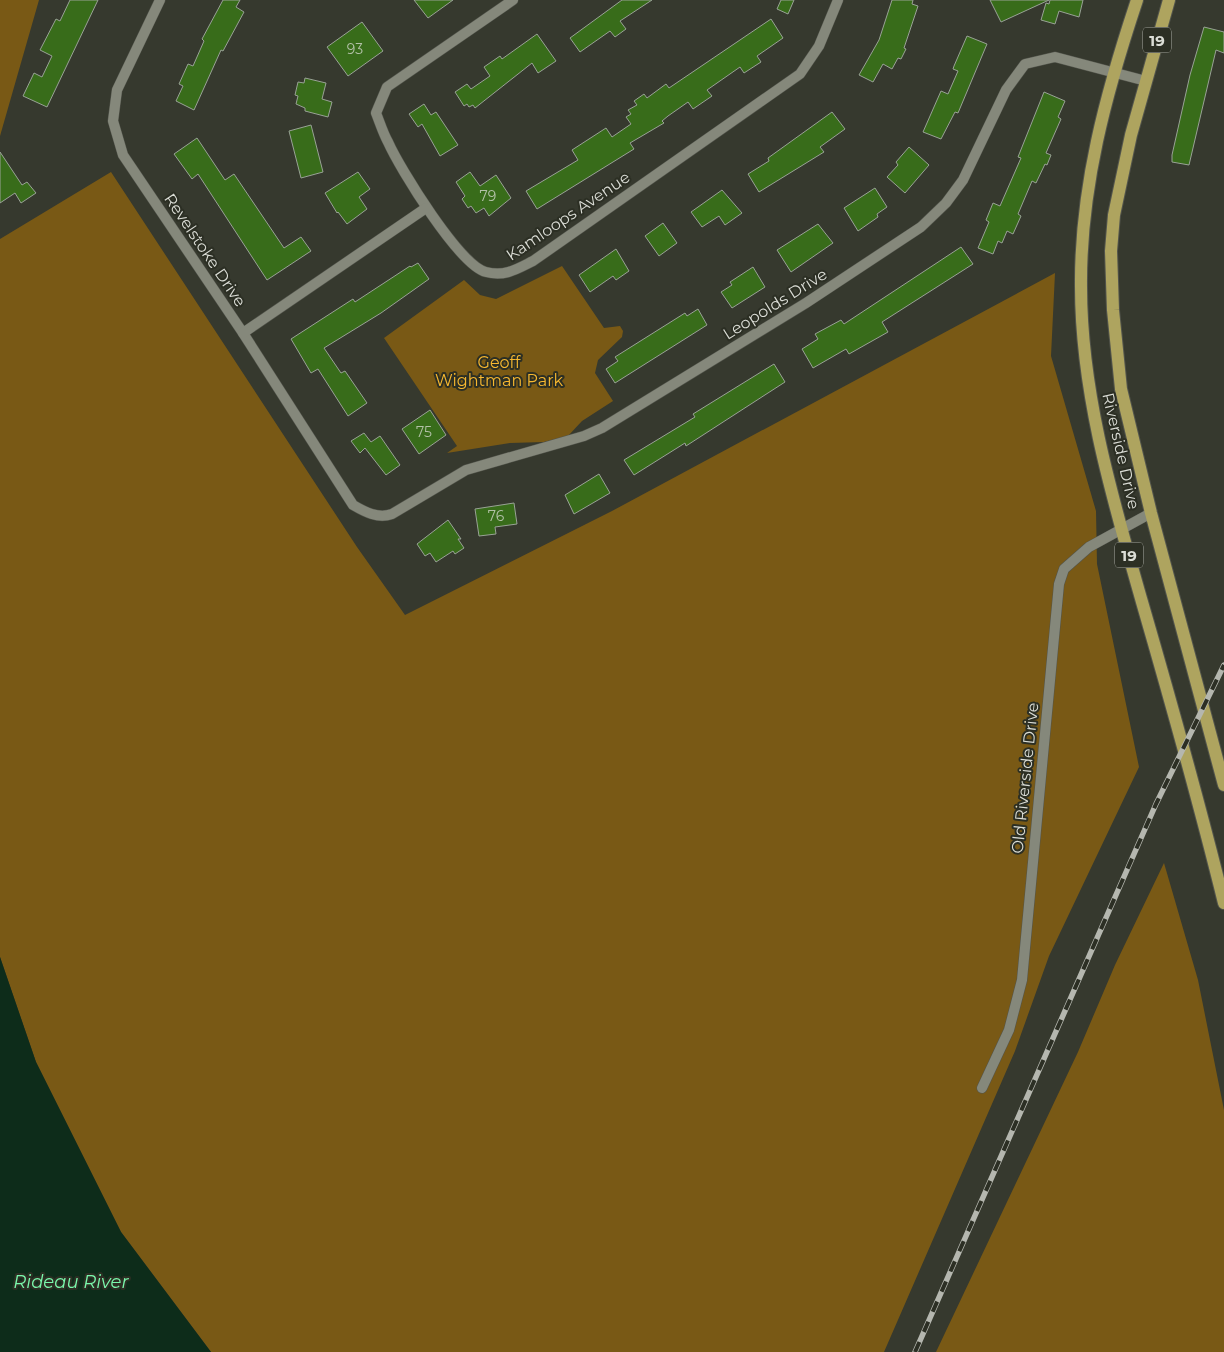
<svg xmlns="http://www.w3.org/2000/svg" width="1224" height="1352" viewBox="0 0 1224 1352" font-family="Montserrat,sans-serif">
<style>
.green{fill:#795915}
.water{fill:#0d2c1a}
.building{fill:#386c1a;stroke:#99a296}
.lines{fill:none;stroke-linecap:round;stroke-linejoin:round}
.street-casing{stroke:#53554c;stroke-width:11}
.primary-casing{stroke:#53554c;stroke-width:14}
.street{stroke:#85887b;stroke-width:10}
.primary{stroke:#aea45f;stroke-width:12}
.rail-casing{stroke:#b5b7af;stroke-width:5.5}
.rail{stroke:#2c2f24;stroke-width:4;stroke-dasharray:11;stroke-linecap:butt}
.labels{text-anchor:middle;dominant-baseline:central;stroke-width:4;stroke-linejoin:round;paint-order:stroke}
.number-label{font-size:14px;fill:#b2c1a7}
.shield{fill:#2c2f24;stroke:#a6a9a1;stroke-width:1}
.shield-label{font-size:15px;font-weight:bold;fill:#dbddd6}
.street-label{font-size:16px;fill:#dbddd6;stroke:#2c2f24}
.park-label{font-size:16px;fill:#f7b830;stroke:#2c2f24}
.water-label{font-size:18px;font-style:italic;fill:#7af8ac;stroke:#2c2f24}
</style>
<rect width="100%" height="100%" fill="#36392e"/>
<g class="green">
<polygon points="0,0 39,0 0,136"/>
<polygon points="111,172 357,547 405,615 612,511 1055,273 1051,356 1096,511 1097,564 1139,767 1049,956 1015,1051 884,1352 211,1352 121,1232 36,1062 0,957 0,239"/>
<polygon points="562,266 604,328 620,326 623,331 622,337 598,360 595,373 613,401 582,421 568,436 544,442 510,443 447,453 457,446 384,338 464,280 480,295 496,299"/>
<polygon points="1164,863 1198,980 1224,1110 1224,1352 936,1352 1078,1052 1115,965"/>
</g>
<polygon class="water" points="0,957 36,1062 121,1232 211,1352 0,1352"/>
<g class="building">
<polygon points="70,0 98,0 47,107 23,96 34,73 42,77 52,56 40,50 56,19 60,21"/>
<polygon points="223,0 240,0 236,7 244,12 223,51 221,50 194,110 176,101 183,86 179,84 188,64 193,66 204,41 202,39"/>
<polygon points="414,0 453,0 428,18"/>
<polygon points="622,0 652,0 620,21 626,29 615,37 610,31 580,52 570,38"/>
<polygon points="781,0 794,0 788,14 777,9"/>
<polygon points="892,0 913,0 912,4 918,6 904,48 906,49 901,59 898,58 892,69 883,64 873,82 859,75 879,40"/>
<polygon points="990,0 1049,0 1001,22"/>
<polygon points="1050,0 1083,0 1079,17 1059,11 1055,24 1041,20 1046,3 1049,4"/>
<polygon points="771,19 783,38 757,56 761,62 744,73 740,67 707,90 712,96 693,109 688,102 668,116 662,121 664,123 630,143 634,149 537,209 526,191 578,160 572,150 606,128 612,137 631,124 626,117 631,114 628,110 637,105 634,101 644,94 647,98 666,84 669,88"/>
<polygon points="362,22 383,51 348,76 327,47"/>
<polygon points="1204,27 1224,32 1224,53 1216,50 1189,165 1172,162 1172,155 1190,75"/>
<polygon points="537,34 556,61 538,73 532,63 475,108 473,105 469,107 467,104 464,106 455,92 467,84 471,89 490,76 484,67 500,56 502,59"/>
<polygon points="967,36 987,44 958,113 955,112 941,139 923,132 941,91 948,94 958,71 953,69 954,66"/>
<polygon points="305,78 326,83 322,99 332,102 328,117 305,111 305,108 296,104 298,96 295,95 298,82 304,83"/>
<polygon points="1044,92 1065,101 1058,117 1061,119 1046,153 1051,155 1047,165 1045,164 1036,183 1032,181 1018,214 1021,216 1013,234 1007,231 1002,243 998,241 993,254 978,248 989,222 986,220 993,203 1000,206 1021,158 1018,157"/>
<polygon points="424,104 431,115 436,112 458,145 440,156 422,124 418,127 409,114"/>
<polygon points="832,112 845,129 820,147 824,152 759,192 748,174 769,161 768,158"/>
<polygon points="311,125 323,172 301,178 289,131"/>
<polygon points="197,138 225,180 234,174 284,248 301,237 311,251 267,280 198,174 192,179 174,154"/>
<polygon points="909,147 929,165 905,193 887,177 898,165 896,162"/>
<polygon points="0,152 22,185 27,182 36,193 21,203 15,193 0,203"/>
<polygon points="358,172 370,189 359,197 367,209 347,224 338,212 337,213 325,193"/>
<polygon points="470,172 480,186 496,175 511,198 489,216 484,208 476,213 471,206 468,208 462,199 465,196 456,182"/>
<polygon points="875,188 887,207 877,214 878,217 858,231 844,208"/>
<polygon points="722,190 742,213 725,225 719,216 702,227 691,212"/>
<polygon points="663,223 677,243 659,256 645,236"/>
<polygon points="818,224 833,243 791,272 777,250"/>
<polygon points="961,247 973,264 882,322 888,332 849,354 846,349 813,368 802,349 818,339 815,334 841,320 844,324"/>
<polygon points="616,249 629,271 616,280 613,276 590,292 579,275"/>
<polygon points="418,263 429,279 381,313 324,348 341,373 345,371 367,403 348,416 318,369 311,373 291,339 353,299 355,302 410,266 411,267"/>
<polygon points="753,267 765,287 732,308 721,292 732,285 730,282"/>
<polygon points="698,309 707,325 615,383 606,369 618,361 615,357 685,313 687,316"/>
<polygon points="774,364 785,382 686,446 685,443 634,475 624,460 695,417 693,414"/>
<polygon points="430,410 446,435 419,454 402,429"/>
<polygon points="364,433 371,442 380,436 400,465 386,475 365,448 360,453 351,441"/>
<polygon points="599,474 610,493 574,514 565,495"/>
<polygon points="514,503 517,524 495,527 496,534 479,536 475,509"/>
<polygon points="448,520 461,539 458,539 464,548 455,554 453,551 436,562 430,553 425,556 417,544"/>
</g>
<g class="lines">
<defs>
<g id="street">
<path d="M160,0L117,90L113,121L123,155L243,333L353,505C365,512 378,519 392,514L466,470L584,436L602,428L806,303L921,227L946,203L963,180L1006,90L1025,64L1055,57L1146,81"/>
<path d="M513,0L387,87L376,113C380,123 383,133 388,142C400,169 460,266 486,272C505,277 517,269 533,261L800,74L819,46L838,0"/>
<polyline points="243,333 426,208"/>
<polyline points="982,1088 1009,1030 1022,980 1059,584 1064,569 1089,547 1151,513"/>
</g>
<g id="primary">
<path d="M1137,0C1106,93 1080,188 1081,287C1081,394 1113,500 1142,602C1171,702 1199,802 1224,903"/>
<polyline points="1169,0 1131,135 1114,215 1111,251 1113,310 1121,389 1151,513 1224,785"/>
</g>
</defs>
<use href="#street" class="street-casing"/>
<use href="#primary" class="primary-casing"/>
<use href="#street" class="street"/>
<use href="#primary" class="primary"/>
<defs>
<polyline id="rail" points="915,1352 1156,804 1224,665"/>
</defs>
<use href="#rail" class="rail-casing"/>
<use href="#rail" class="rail"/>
</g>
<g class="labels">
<g class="number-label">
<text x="355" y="49">93</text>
<text x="488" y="196">79</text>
<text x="424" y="432">75</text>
<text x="496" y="516">76</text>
</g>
<g class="shield">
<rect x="1143" y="27.5" width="28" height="25" rx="4"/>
<rect x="1115" y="542.5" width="28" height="25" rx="4"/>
</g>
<g class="shield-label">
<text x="1157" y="40">19</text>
<text x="1129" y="555">19</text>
</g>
<g class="street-label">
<text transform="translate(568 216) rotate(-34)">Kamloops Avenue</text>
<text transform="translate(205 250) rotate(56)">Revelstoke Drive</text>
<text transform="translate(775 304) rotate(-32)">Leopolds Drive</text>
<text transform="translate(1121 451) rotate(77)">Riverside Drive</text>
<text transform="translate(1025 778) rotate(-84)">Old Riverside Drive</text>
</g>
<g class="park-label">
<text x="499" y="362">Geoff<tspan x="499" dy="18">Wightman Park</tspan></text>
</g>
<g class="water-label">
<text x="71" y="1282">Rideau River</text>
</g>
</g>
</svg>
